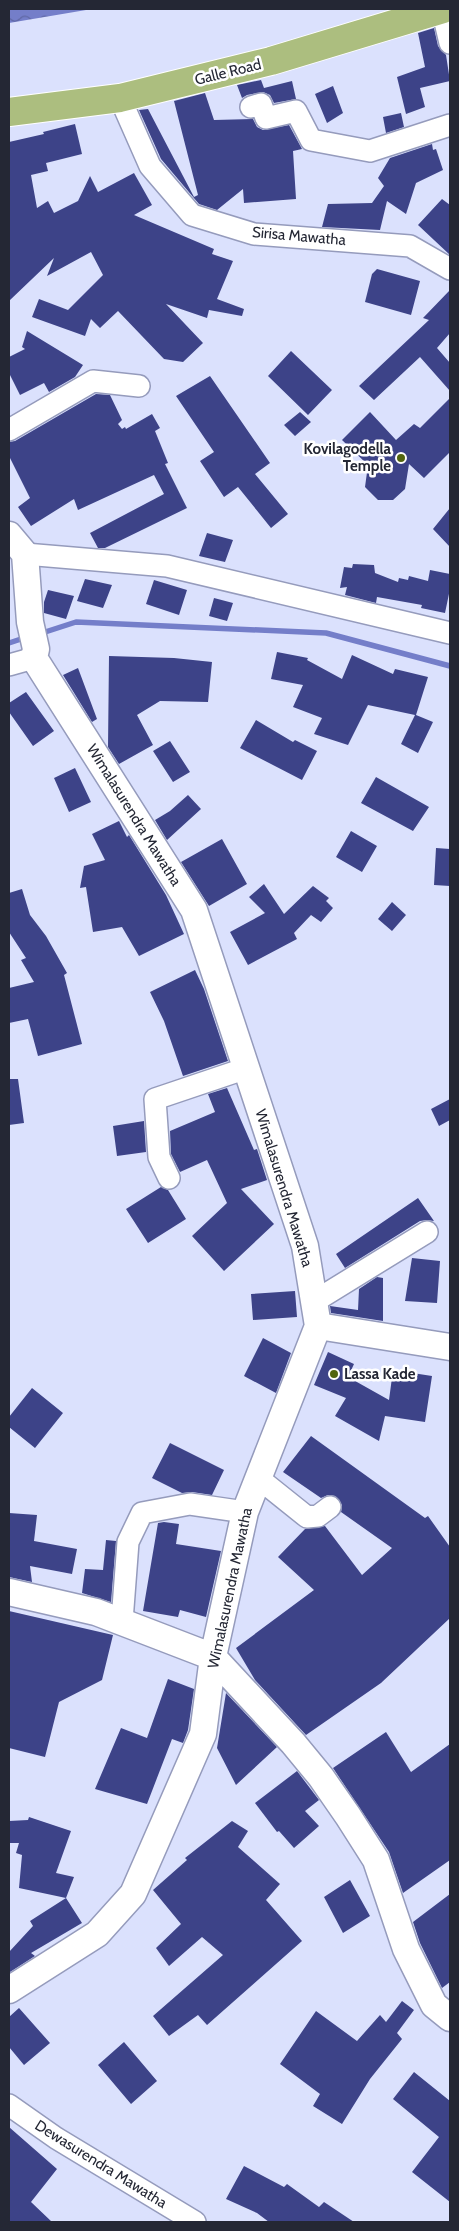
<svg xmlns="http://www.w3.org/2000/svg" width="459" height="2231" viewBox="0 0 459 2231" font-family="Cabin,sans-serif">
<defs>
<pattern id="water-waves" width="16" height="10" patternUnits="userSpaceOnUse" patternTransform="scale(1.25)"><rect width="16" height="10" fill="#747ec9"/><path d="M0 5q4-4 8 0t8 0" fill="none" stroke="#5f67a4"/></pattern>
</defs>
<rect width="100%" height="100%" fill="#dbe1fd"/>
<!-- water -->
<path fill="url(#water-waves)" d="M9,9H92L9,23Z"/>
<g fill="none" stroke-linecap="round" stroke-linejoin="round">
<!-- stream -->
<path stroke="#747ec9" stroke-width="5.5" d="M39,634L76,622L326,633L450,666
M9,643L27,637"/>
</g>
<!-- building -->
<path fill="#3d4388" d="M434,28L438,46L446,55L450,81L420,88L425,107L406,114L397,77L425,67L418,33Z
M261,80L264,88L292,81L296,99L274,103L270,95L263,92L247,95L242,98L237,85Z
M333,86L343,113L327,123L315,94Z
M205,93L214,120L253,119L257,127L263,130L289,125L302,149L293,151L296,199L244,203L243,189L217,210L199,204L161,159L139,110L148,109L194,197L198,195L174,101Z
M401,113L404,127L386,133L383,117Z
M75,124L82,154L46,163L48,171L31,175L37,208L48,201L54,213L78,201L90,176L98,192L134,173L152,205L134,215L214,249L212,254L233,261L217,299L244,309L242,316L209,310L207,318L166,304L203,343L183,362L164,359L118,311L100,328L91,319L85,336L32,317L39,299L68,310L103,275L91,252L47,276L54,258L9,301V142L44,134L43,132Z
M432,144L433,150L436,149L443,170L416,183L406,214L387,201L380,230L322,227L328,204L372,203L384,186L378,178L390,158Z
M442,199L450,205V255L418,225Z
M377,269L420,281L411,315L365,302L372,274Z
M450,290V333L437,348L450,363V391L420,357L374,400L359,386L429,320L423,318Z
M27,331L83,365L75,377L49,392L44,383L20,395L9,373V357L25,349L22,347Z
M291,351L332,390L308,415L268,376Z
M210,376L270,463L255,474L288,514L271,528L238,487L224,497L200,461L214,452L176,396Z
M96,394L110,395L122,420L118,424L122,429L125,427L126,429L152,414L160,428L155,431L168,463L165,464L187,508L105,548H98L90,533L164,494L154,475L78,510L74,499L31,526L18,507L30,498L9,456V442L15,441Z
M450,398V452L424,478L409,464L405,489L393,500H378L365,487L368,465L342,440L370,412L396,440L414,424L420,428Z
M300,412L311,422L295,436L284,425Z
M450,508V547L433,529Z
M207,533L233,540L225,562L199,556Z
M353,564L374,565L375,573L398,582L399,578L408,580L409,576L428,581L430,570L450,574V589L445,613L421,608L422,605L377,597L376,603L345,595L347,587L340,588L344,567L352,568Z
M85,579L112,585L103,608L77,601Z
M154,580L187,590L179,615L146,604Z
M48,590L74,596L66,619L44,613V602Z
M214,598L233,603L227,621L209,616Z
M277,652L308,658L307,660L342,679L352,655L393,674L395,669L428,677L416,715L433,722L418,753L401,744L415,715L368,705L348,745L314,734L322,718L293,707L303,685L271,679Z
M109,656L174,658L212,662L208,702L160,701L137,715L153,745L119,764L108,747Z
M78,668L97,719L92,722L63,675Z
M26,692L54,731L33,746L9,712V703Z
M256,720L293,742L295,740L317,751L302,780L240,748Z
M170,741L190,772L173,782L153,751Z
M75,768L91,802L69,812L54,778Z
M376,777L429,807L413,831L361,803Z
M188,795L201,809L167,840L155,820L170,811Z
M119,821L127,837L129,835L166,895L184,934L139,956L122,927L93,932L86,887L80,888L84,866L105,860L92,834Z
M351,831L377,846L362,872L336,857Z
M222,839L247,884L209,906L181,862Z
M436,848L450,849V886L434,885Z
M264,884L284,914L313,886L329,898L326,901L333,908L321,922L311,915L294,933L297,939L248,965L230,932L265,913L249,897Z
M22,889L30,915L46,936L67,973L64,975L82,1044L38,1056L28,1019L9,1023V988L34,982L21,960L26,958L9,932V893Z
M392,902L406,915L392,931L378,919Z
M195,970L204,989L228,1061L183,1076L164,1021L150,992Z
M9,1079H18L24,1123L9,1125Z
M227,1088L254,1150L257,1149L267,1180L241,1189L274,1224L224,1271L192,1236L227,1203L207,1160L180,1172L171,1154L170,1131L215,1112L208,1094Z
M450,1099V1120L439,1126L431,1109Z
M144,1121L146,1152L117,1156L113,1126Z
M161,1187L168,1190L186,1219L148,1243L126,1209Z
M418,1198L434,1221L427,1220L420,1221L345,1268L336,1254Z
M412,1258L440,1261L437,1303L405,1301Z
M377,1277L383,1278V1321L331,1313L330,1306L358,1310L359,1289Z
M295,1291L297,1317L253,1320L251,1294Z
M263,1338L291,1353L276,1393L244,1376Z
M328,1352L354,1364L348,1377L389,1400L393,1370L432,1376L425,1422L385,1416L379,1441L335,1416L346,1398L314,1385Z
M32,1388L63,1413L35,1448L9,1427V1417Z
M311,1436L425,1518L428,1516L450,1547V1618L381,1683L306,1735L255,1680L236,1648L314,1590L278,1557L305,1529L325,1526L362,1575L392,1548L341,1512L342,1505L335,1496L328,1495L321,1498L283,1472Z
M170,1443L224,1470L212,1495L192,1492L182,1493L152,1478Z
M9,1513L37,1515L34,1541L77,1549L72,1574L30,1566L32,1582L9,1577Z
M164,1522L179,1524L176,1544L221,1551L206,1617L180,1610L178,1617L143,1611L158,1523Z
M106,1540L116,1541L111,1602L82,1593L85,1569L103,1570Z
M9,1611L113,1635L102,1680L59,1702L45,1757L9,1748Z
M168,1679L194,1689L188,1730L183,1743L172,1739L147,1804L95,1789L121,1728L147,1738Z
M226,1693L277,1747L236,1785L217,1748Z
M386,1732L411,1772L450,1744V1860L403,1893L389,1852L333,1768Z
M297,1771L319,1800L305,1811L319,1826L294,1848L279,1831L277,1832L255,1803Z
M29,1817L71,1831L56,1873L74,1877L66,1898L19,1888L22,1855L16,1853L19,1843H9V1821L28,1820Z
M232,1821L248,1831L238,1847L280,1884L266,1900L302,1941L207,2025L198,2015L169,2036L153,2016L223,1955L202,1937L169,1966L156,1948L181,1924L153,1890L187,1860L185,1858Z
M350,1880L370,1916L343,1933L324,1897Z
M450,1894V1982L442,1988L420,1943L413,1922Z
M66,1898L82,1923L31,1953L35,1956L10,1972L9,1952L33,1926L30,1921Z
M402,2001L414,2010L397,2033L402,2039L370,2079L342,2124L313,2106L320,2094L280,2064L316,2011L357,2041L380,2015L386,2022Z
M19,2008L50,2043L24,2065L9,2047V2017Z
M124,2042L157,2081L131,2104L98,2065Z
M414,2072L450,2101V2202L412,2172L439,2137L393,2099Z
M9,2127L57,2169L31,2202L52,2222H9Z
M244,2166L284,2187L287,2184L319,2207L324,2202L354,2222H269L257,2213L226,2199Z"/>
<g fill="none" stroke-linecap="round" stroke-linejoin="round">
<defs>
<path id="minor" d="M442,9L450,43
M120,98L150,166L192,215L254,234L410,246L450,269
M251,107L261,104L266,118L296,111L311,140L370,151L450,125
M9,430L93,381L139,386
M25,554L167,566L450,633
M9,665L34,658
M169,1178L159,1157L155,1099L247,1068
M315,1301L427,1232
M257,1477L307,1517L318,1516L330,1507
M122,1621L128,1542L142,1513L190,1504L245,1512
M9,2105L56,2138L195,2222"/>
<path id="tertiary" d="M9,535L25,554L30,622L36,649L34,658L194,910L305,1246L318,1326L245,1512L213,1657L203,1734L133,1894L97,1934L9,1990
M318,1326L450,1347
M9,1592L96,1612L213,1657L293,1743L321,1777L348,1816L376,1860L406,1949L434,2005L450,2018"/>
<path id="trunk" d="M9,112L120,98L271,61L443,9"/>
</defs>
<!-- minor casing -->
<use href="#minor" stroke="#959bbc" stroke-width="24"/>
<!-- tertiary casing -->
<use href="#tertiary" stroke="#959bbc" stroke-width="29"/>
<!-- trunk casing -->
<use href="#trunk" stroke="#fff" stroke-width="30"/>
<!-- minor -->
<use href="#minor" stroke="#fff" stroke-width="21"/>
<!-- tertiary -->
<use href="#tertiary" stroke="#fff" stroke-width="26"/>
<!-- trunk -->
<use href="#trunk" stroke="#acbe7f" stroke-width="28"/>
</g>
<!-- markers -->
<g fill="#52650f" stroke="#fff" stroke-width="2">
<circle cx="401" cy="458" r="5"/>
<circle cx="334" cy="1374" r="5"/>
</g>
<g text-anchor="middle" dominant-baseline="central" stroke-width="5" stroke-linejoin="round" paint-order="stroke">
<!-- street labels -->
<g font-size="15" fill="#242734" stroke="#fff">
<text transform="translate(228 72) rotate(-14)">Galle Road</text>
<text transform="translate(299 236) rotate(5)">Sirisa Mawatha</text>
<text transform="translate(134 815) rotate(58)">Wimalasurendra Mawatha</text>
<text transform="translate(284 1188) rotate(73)">Wimalasurendra Mawatha</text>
<text transform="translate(230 1588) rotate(-78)">Wimalasurendra Mawatha</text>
<text transform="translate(101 2164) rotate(32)">Dewasurendra Mawatha</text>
</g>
<!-- poi labels -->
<g font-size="15" font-weight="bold" fill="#242734" stroke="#fff" text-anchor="end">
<text x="391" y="449">Kovilagodella<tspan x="391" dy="17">Temple</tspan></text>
<text x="344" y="1374" text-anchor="start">Lassa Kade</text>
</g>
</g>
<!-- border -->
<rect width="459" height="2231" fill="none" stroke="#242734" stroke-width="20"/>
</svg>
